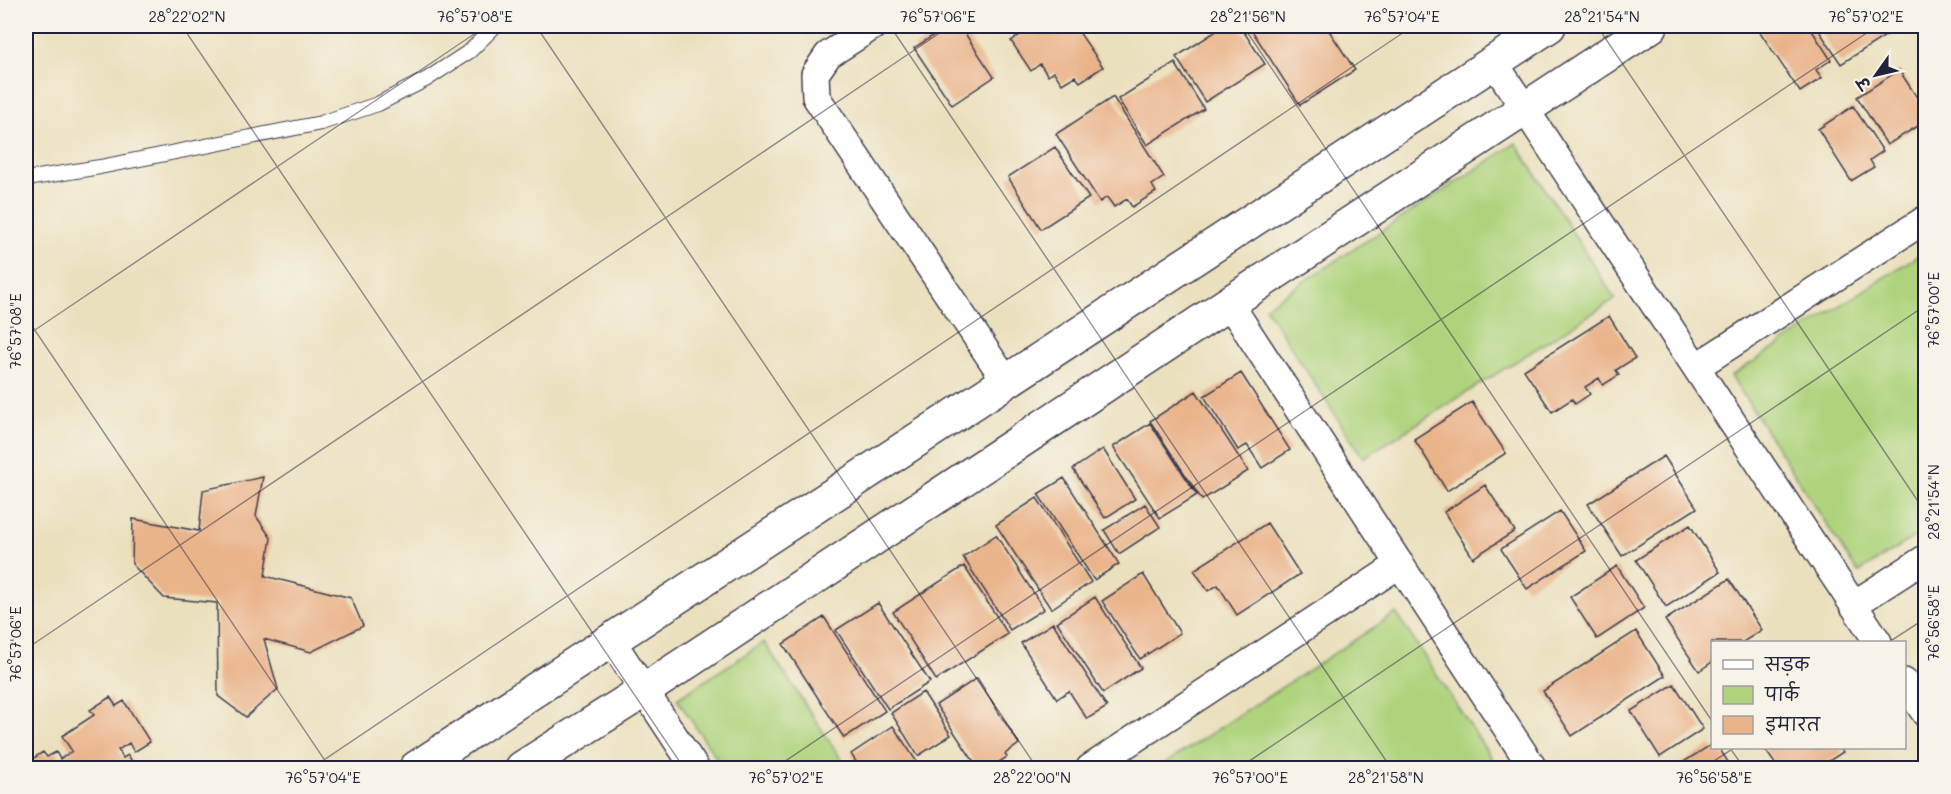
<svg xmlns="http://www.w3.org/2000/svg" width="1951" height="794" viewBox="0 0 1951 794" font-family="Mali,'Playpen Sans Deva',sans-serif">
<rect width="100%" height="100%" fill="#f7f3e8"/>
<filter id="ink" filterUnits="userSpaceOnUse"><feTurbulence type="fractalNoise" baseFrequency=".0167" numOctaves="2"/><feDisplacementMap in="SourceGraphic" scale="12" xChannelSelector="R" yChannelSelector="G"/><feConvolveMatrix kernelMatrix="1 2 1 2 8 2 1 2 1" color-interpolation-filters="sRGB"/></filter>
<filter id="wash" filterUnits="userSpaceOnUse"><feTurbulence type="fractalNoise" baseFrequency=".008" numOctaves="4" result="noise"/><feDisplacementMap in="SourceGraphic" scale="24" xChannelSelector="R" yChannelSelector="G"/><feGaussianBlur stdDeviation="1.35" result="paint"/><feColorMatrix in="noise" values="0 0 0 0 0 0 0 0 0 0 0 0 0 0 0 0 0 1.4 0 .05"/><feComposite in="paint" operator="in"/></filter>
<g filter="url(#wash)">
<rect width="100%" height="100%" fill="#ebe0be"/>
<!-- green -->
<path fill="#aed37c" stroke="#687a5c" stroke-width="1.5" d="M1516,143L1615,299L1363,458L1265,307Z
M1925,251V530L1858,573L1731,376Z
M1396,613L1498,768H1158Z
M764,642L847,768H723L677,699Z"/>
<g id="blocks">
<!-- building -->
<path fill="#eab48b" d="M948,26H960L994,77L952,105L914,48Z
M1014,26H1075L1103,67L1080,82L1075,76L1062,84L1054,72L1048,76L1040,64L1031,71L1011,41L1020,35Z
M1224,26H1240L1265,64L1205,102L1176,57Z
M1249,26H1326L1355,70L1300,105Z
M1756,26H1809L1831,60L1816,70L1822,78L1800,92Z
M1816,26H1901L1841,64Z
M1175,63L1204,109L1147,145L1118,99Z
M1899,70L1926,111V121L1887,145L1857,97Z
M1113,97L1164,177L1152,185L1156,192L1132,207L1127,199L1114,207L1107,197L1100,202L1056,134Z
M1853,106L1883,151L1870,160L1874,167L1851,181L1818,129Z
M1055,147L1089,198L1041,229L1008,177Z
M1609,316L1635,358L1616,370L1619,375L1603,385L1599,378L1585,387L1590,394L1575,404L1572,399L1552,412L1524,370Z
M1241,373L1290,450L1262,468L1247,445L1238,450L1204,396Z
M1196,391L1248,471L1202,500L1150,421Z
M1472,402L1506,453L1447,491L1414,439Z
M1150,423L1197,495L1160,518L1113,447Z
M1103,449L1135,499L1105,518L1073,469Z
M1664,456L1697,508L1622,556L1588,504Z
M263,477L256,516L271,538L265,576L351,598L363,626L311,652L264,639L278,689L246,717L218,696L217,603L164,598L132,564L133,519L199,531L203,490Z
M1064,478L1119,564L1094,580L1038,494Z
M1485,485L1515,531L1473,558L1444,512Z
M1037,498L1091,582L1051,609L996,525Z
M1145,504L1160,527L1119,554L1104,530Z
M1560,511L1586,551L1527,589L1501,549Z
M1267,523L1300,574L1237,615L1218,585L1208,591L1194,570Z
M1690,525L1720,572L1666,607L1636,560Z
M996,535L1044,609L1010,630L963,557Z
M964,566L1008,634L936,680L893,612Z
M1617,566L1644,608L1597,639L1570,597Z
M1143,574L1180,633L1140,659L1102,601Z
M1729,579L1762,630L1743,642H1712V662L1699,671L1665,620Z
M1095,597L1141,668L1103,693L1057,622Z
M878,603L930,682L888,709L836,630Z
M824,617L885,711L844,738L783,644Z
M1053,623L1107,707L1087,719L1069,691L1057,699L1021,643Z
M1636,631L1665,676L1572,736L1543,691Z
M977,678L1019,744L1005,754L1007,757L990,768H978L936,705Z
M1674,684L1703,729L1660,757L1631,711Z
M923,692L951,735L918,756L891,713Z
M110,697L116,706L124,701L150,742L134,752L129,743L118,750L123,758L128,755L136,768H26V763L43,752L47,757L56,752L60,759L72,751L62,736L94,715L90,710Z
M893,726L921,768H860L851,754Z
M1712,744V748H1719L1732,768H1674Z
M1764,748H1840L1843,752L1818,768H1778Z"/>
</g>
</g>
<g filter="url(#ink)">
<use href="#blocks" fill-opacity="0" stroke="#403e4f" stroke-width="1.5"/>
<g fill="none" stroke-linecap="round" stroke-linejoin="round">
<defs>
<path id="lane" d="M26,179L100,167L321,123L378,104L427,79L470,51L495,26"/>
<path id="street" d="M873,26L828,55L815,74L816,97L1006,381
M1493,61L1878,642
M1229,303L1533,768
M1696,367L1926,219
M1853,605L1926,558
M611,640L695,768
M1904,682L1926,714
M1090,768L1400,564"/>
<path id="secondary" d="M416,768L1549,26
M522,768L645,690L1229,303L1651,26"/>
</defs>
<!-- lane casing -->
<use href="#lane" stroke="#403e4f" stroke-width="16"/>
<!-- street casing -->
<use href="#street" stroke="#403e4f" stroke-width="30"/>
<!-- secondary casing -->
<use href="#secondary" stroke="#403e4f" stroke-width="36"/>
<!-- lane -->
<use href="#lane" stroke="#fff" stroke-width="14"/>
<!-- street -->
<use href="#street" stroke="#fff" stroke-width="27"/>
<!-- secondary -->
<use href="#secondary" stroke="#fff" stroke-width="33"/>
</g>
</g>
<!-- ticks -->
<path fill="none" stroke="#22223b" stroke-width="1.5" stroke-opacity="0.45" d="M182,26L684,768M536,26L1037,768M890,26L1391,768M1243,26L1712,721M1597,26L1926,513M26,317L330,768M26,336L486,26M1889,642L1926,618M26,649L950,26M1730,748L1744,768M312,768L1413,26M775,768L1877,26M1239,768L1926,305M1703,768L1734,748"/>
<!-- margin -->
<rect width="1951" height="794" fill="none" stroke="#f7f3e8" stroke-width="66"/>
<!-- legend -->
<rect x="1711" y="641" width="195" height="108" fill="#f7f3e8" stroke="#a29fa3" stroke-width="1.5"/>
<rect x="1723" y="660" width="30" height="9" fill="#ffffff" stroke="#a29fa3" stroke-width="1.5"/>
<text x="1765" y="671" font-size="18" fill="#22223b">सड़क</text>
<rect x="1723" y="686" width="30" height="18" fill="#aed37c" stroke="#a29fa3" stroke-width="1.5"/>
<text x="1765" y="701" font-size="18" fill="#22223b">पार्क</text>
<rect x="1723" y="716" width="30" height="18" fill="#eab48b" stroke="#a29fa3" stroke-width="1.5"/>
<text x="1765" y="731" font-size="18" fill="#22223b">इमारत</text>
<!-- north arrow -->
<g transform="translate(1876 75) rotate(236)" stroke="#f7f3e8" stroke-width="4.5" paint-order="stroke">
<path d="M0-4.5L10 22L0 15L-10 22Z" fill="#22223b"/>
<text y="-9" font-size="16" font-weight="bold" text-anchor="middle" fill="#22223b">उ</text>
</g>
<rect x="33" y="33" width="1885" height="728" fill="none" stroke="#22223b" stroke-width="2"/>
<g font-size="15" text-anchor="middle" fill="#22223b">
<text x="187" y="22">28°22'02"N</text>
<text x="475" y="22">76°57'08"E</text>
<text x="938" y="22">76°57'06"E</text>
<text x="1248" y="22">28°21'56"N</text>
<text x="1402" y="22">76°57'04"E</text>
<text x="1602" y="22">28°21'54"N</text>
<text x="1866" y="22">76°57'02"E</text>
<text transform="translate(1934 310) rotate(-90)" y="5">76°57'00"E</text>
<text transform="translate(16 331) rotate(-90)" y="5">76°57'08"E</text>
<text transform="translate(1934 502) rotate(-90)" y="5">28°21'54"N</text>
<text transform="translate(1934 623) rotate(-90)" y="5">76°56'58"E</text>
<text transform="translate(16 644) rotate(-90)" y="5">76°57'06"E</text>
<text x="323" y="783">76°57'04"E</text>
<text x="786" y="783">76°57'02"E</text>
<text x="1032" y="783">28°22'00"N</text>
<text x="1250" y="783">76°57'00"E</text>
<text x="1386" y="783">28°21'58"N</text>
<text x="1714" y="783">76°56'58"E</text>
</g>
</svg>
